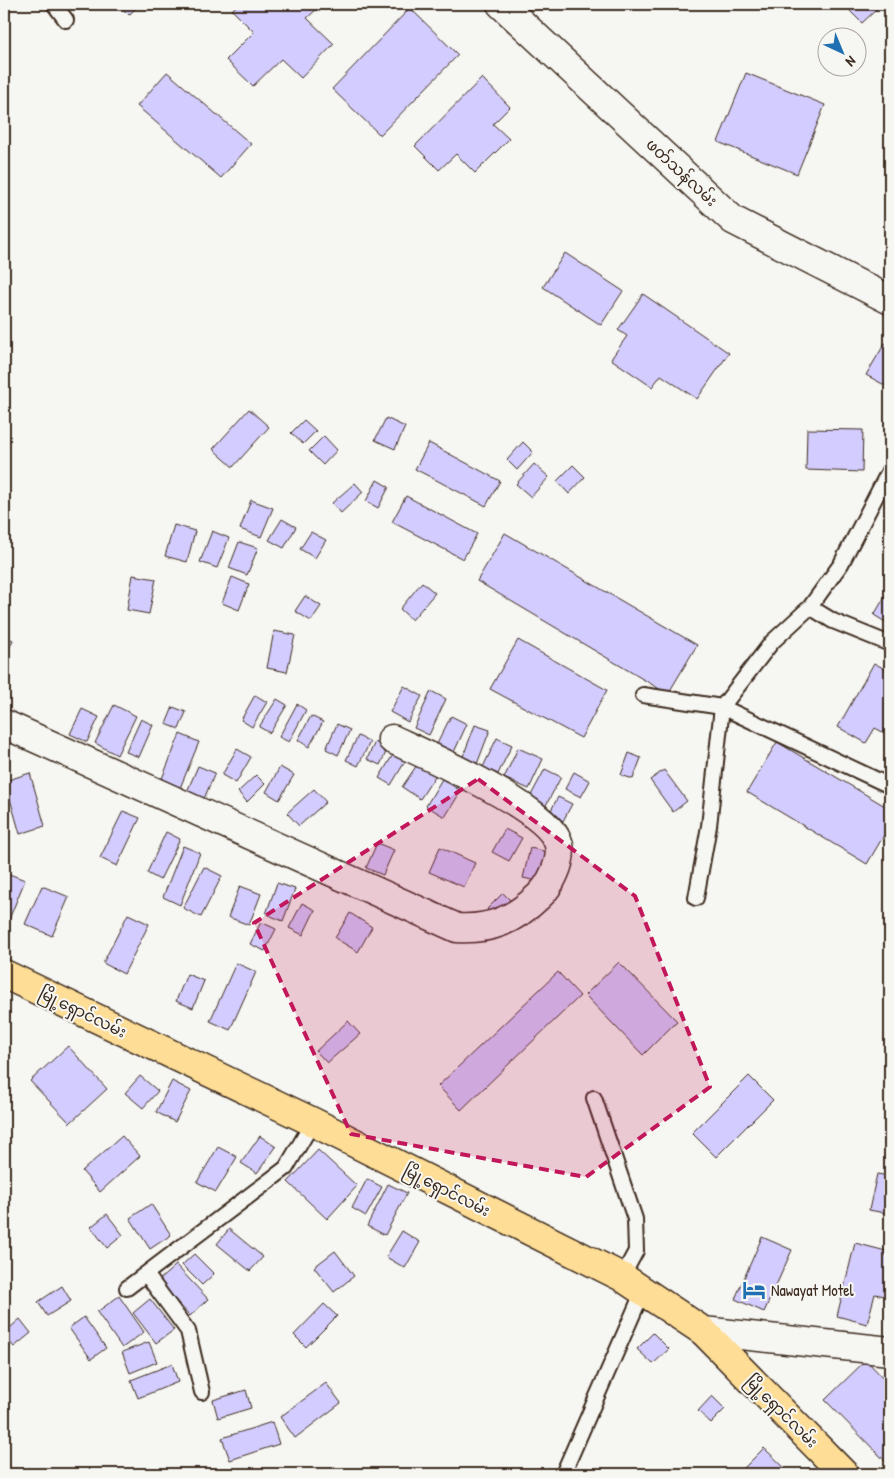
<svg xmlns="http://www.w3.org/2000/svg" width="894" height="1478" viewBox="0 0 894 1478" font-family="'Patrick Hand','Noto Sans Myanmar',sans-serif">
<rect width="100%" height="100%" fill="#f6f6f2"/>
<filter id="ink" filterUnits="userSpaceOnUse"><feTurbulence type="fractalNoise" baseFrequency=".02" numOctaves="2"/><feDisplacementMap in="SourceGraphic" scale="10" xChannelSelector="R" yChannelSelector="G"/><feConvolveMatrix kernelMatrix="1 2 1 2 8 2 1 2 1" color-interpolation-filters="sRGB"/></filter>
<g filter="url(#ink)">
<!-- building -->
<path fill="#d3ccfe" stroke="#3b2a1e" d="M118,4H140L129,15Z
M238,4H314L318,8L307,18L334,44L301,78L281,59L253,86L226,60L254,32L232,10Z
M843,4H877L879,7L862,23Z
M410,8L458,55L380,135L332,89Z
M167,72L251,144L221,178L137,106Z
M746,73L825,105L797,174L718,142Z
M482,78L510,107L493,124L509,139L475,173L456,154L439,170L415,146Z
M565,253L623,291L601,325L543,287Z
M643,294L729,353L697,399L661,375L652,387L611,359L627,336L618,330Z
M885,343L890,346V388L866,375Z
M249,409L269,427L233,467L213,449Z
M386,418L405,427L395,449L375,440Z
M304,420L316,431L303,444L291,433Z
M807,429L863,430L862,472L806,470Z
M324,436L337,450L323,465L309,451Z
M523,442L533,452L517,470L507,460Z
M429,443L500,481L486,506L415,469Z
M534,464L549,477L531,497L516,484Z
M573,465L585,477L569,494L557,481Z
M377,480L389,487L378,508L366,501Z
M355,483L363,492L341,513L332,503Z
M406,496L477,534L463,559L392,522Z
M251,500L273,508L261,537L240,529Z
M282,519L296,527L284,548L269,540Z
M174,525L195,531L187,562L165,556Z
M212,531L229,538L217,568L200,562Z
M311,532L326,540L315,558L300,549Z
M505,533L697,645L668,694L477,581Z
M239,542L258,548L247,575L229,568Z
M133,575L156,579L149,614L127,610Z
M232,577L249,584L239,610L222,603Z
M422,582L435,593L412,620L400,609Z
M890,588V625L874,615Z
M305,596L321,606L311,621L295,611Z
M274,631L295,635L287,672L267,668Z
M4,636L13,640L4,660Z
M518,640L607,690L581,738L490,689Z
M874,663L890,672V736L875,728L866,743L838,727Z
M404,686L422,696L408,722L390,712Z
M431,691L446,699L429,735L414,728Z
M255,695L267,702L252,727L241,720Z
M277,699L287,705L270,733L259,727Z
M297,704L306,710L289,742L279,737Z
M114,705L136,716L117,755L95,743Z
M173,707L186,712L179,729L166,724Z
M82,709L99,717L87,742L70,734Z
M311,716L323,722L309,747L298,740Z
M451,716L467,724L454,752L437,744Z
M141,719L153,725L139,757L126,752Z
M337,724L350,730L338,755L326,749Z
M475,725L490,730L477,764L462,759Z
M180,734L199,742L180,788L161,781Z
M358,736L370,742L358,766L346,760Z
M497,738L512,745L498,774L483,767Z
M375,742L388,748L380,765L367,759Z
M777,742L890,809V825L867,864L747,792Z
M518,748L543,759L529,789L504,778Z
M237,749L251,757L236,783L222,775Z
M394,753L406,760L391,785L379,778Z
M629,753L641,758L633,779L621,775Z
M419,762L437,773L420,799L402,787Z
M198,766L215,773L203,801L186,794Z
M280,767L294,775L279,800L266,792Z
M545,769L561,777L544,809L528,801Z
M664,770L687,801L673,812L650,780Z
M574,772L590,781L581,797L565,789Z
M30,773L45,826L20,834L5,781Z
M256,775L265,784L247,802L238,792Z
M442,779L461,791L445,817L426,806Z
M314,789L326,802L299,826L287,813Z
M558,797L572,804L563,821L549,814Z
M123,811L140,818L117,866L100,858Z
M505,829L522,838L509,861L492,852Z
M166,832L180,839L160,880L147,873Z
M377,843L394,850L383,875L366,868Z
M183,846L200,853L180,905L163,897Z
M440,847L475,863L464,887L429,872Z
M530,848L548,852L542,882L523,878Z
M204,867L222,876L201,917L183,908Z
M4,872L25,880L8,922L4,920Z
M277,883L295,889L283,921L266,914Z
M42,886L69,897L52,936L25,924Z
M240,886L261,894L249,925L228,917Z
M503,893L514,904L497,920L487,909Z
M302,903L315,910L303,935L289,928Z
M350,913L372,927L358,952L335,938Z
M128,914L149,924L124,974L103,963Z
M261,922L276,929L265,951L250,944Z
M619,962L677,1021L643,1055L585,995Z
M236,963L256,972L230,1030L210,1021Z
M558,972L580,996L461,1110L438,1086Z
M187,974L204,981L193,1008L176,1001Z
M348,1021L360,1034L327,1063L316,1051Z
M68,1046L107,1089L70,1123L30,1081Z
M140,1076L158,1091L143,1108L125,1093Z
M749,1076L773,1100L716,1157L692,1133Z
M172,1081L191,1091L175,1122L156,1112Z
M122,1136L140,1156L100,1192L82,1171Z
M260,1136L276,1147L257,1173L241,1163Z
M218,1147L237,1157L216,1192L197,1182Z
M318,1150L357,1186L327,1219L288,1182Z
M877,1174L890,1176V1214L869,1210Z
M367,1179L382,1187L366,1216L352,1208Z
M388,1184L407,1193L385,1235L367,1226Z
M151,1204L171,1235L150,1249L130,1218Z
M107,1214L123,1235L107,1248L91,1227Z
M229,1229L263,1257L250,1271L217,1244Z
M402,1231L420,1242L405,1268L386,1257Z
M762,1237L792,1250L764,1312L735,1299Z
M855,1243L886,1251L885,1255L890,1256L889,1297L875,1294L867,1324L837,1316Z
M335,1251L354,1276L334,1292L314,1267Z
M194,1254L214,1274L202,1285L182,1265Z
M176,1265L208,1299L190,1316L158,1281Z
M62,1286L71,1301L47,1316L38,1302Z
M119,1296L144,1332L122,1348L97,1312Z
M150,1299L174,1330L156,1343L133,1313Z
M324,1304L337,1316L306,1347L294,1335Z
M84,1317L106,1348L91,1359L69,1328Z
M20,1319L31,1333L14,1347L4,1336V1333Z
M653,1333L669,1349L653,1364L637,1349Z
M149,1342L157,1362L130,1373L122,1352Z
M866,1360L890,1385V1466L825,1400Z
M172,1364L178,1382L138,1398L131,1380Z
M326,1383L341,1403L295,1438L280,1417Z
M246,1390L251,1408L218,1418L213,1400Z
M712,1396L725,1409L711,1423L698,1411Z
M272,1422L279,1444L230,1460L222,1438Z
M764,1448L791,1474H738Z"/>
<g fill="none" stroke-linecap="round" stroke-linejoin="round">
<defs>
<path id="lane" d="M54,4L66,20
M810,607L833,621L890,644
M643,695L722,707L890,786
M696,898L709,826L722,707L772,642L810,607L841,564L890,469
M594,1098L635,1219L636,1251L622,1277
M146,1274L188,1331L202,1392
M127,1288L286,1168L313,1122
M563,1474L643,1291"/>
<path id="street" d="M4,724L457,928C491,930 514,920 539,896C550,886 563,861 559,845C551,809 426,755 392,739
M703,1331L890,1351"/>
<path id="secondary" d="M501,4L733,220L890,300"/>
<path id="highway" d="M4,974L313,1122L622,1277L703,1331L844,1474"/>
</defs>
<!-- lane casing -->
<use href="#lane" stroke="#3b2a1e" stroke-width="18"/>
<!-- street casing -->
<use href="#street" stroke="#3b2a1e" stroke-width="31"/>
<!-- secondary casing -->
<use href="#secondary" stroke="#3b2a1e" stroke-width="31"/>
<!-- highway casing -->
<use href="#highway" stroke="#3b2a1e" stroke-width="31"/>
<!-- lane -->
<use href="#lane" stroke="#f6f6f2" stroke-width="14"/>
<!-- street -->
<use href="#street" stroke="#f6f6f2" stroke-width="28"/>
<!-- secondary -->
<use href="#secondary" stroke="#f6f6f2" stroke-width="28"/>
<!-- highway -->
<use href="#highway" stroke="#fedd96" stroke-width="28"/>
</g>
</g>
<!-- marked area -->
<path fill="#c2185b" fill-opacity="0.2" stroke="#c2185b" stroke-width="4" stroke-dasharray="10 6" stroke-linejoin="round" d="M478,779L635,896L710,1087L586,1177L351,1134L254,923Z"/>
<!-- icons -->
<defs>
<symbol id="hotel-bare" viewBox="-9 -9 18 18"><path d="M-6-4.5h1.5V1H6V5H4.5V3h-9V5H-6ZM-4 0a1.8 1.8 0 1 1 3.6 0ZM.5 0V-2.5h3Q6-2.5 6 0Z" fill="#1f6fb2" stroke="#f6f6f2" stroke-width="2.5" paint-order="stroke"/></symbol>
</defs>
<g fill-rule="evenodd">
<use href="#hotel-bare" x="738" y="1274" width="32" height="32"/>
</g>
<g text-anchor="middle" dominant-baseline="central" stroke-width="4" stroke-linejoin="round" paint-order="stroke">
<!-- street labels -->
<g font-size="16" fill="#3b2a1e" stroke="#f6f6f2">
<text transform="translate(682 172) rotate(43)">ဖတ်သန်လမ်း</text>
<text transform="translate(83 1012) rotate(26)">မြို့ရှောင်လမ်း</text>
<text transform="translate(447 1190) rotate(27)">မြို့ရှောင်လမ်း</text>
<text transform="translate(782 1411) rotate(45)">မြို့ရှောင်လမ်း</text>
</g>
<!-- poi labels -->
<g font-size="16" fill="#3b2a1e" stroke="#f6f6f2" text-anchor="start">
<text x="771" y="1290">Nawayat Motel</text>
</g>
</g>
<!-- margin -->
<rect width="894" height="1478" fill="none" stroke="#f6f6f2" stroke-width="20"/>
<rect x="10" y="10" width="874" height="1458" fill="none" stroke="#3b2a1e" stroke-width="2" filter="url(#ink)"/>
<!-- north arrow -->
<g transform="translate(842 52) rotate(136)"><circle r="24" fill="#f6f6f2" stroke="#aba49d"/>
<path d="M0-4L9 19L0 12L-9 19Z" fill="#1f6fb2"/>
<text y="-8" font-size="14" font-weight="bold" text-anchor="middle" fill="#3b2a1e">N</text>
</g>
</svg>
